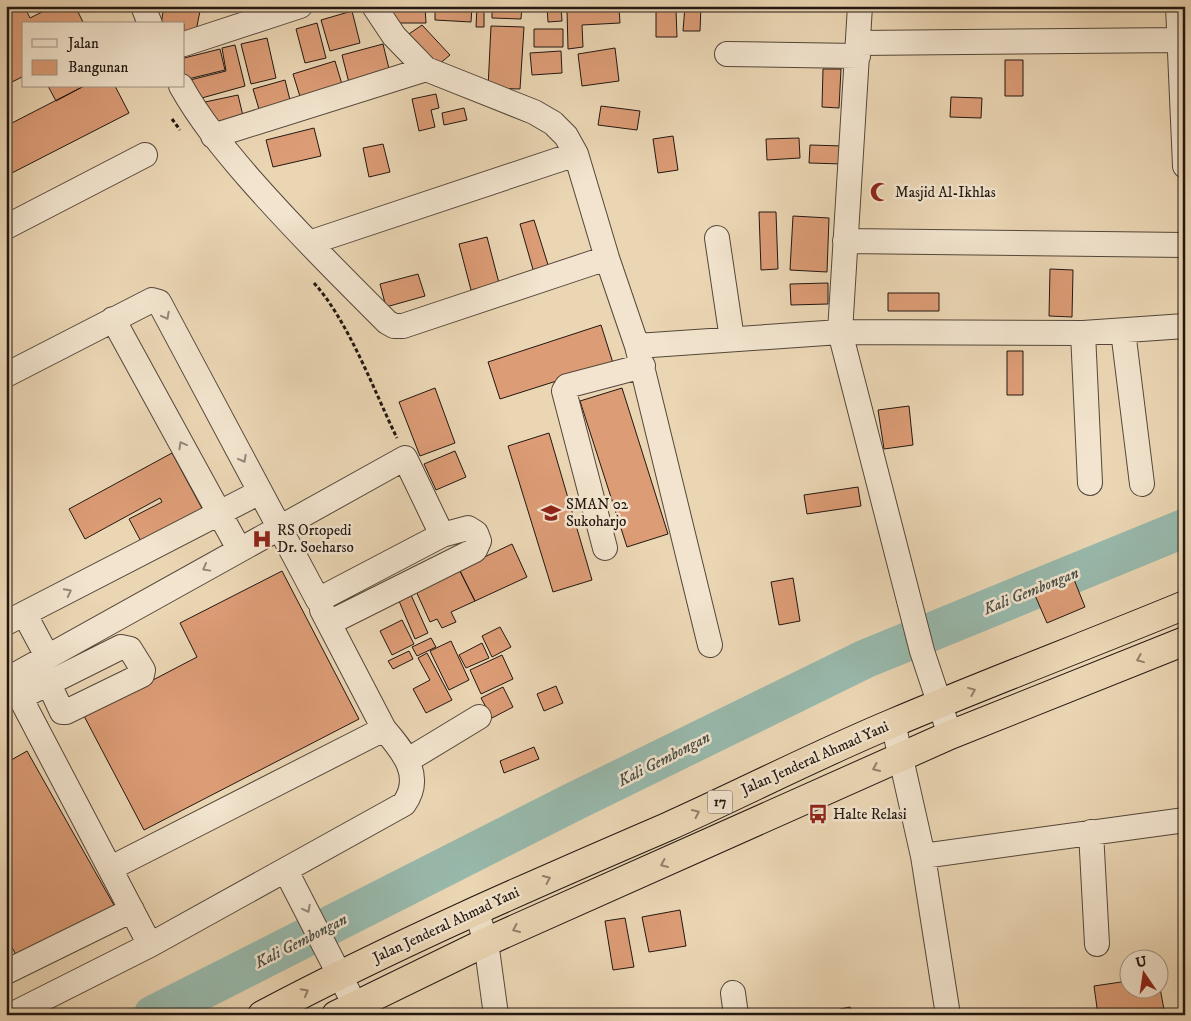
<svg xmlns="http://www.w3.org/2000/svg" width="1191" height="1021" viewBox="0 0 1191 1021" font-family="'IM FELL DW Pica',serif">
<rect width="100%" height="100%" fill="#ebd6b4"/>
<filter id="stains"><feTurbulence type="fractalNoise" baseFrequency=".004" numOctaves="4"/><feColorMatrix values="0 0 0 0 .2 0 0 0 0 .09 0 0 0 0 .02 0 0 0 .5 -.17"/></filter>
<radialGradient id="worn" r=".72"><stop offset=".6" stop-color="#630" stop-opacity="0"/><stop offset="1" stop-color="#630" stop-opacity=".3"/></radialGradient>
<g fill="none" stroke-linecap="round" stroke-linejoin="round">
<!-- river -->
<path stroke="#98b9ac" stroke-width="39" d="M153,1015L573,802L865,659L1185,528"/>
</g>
<!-- building -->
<path fill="#dc9c76" stroke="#221711" d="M6,6H24L30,18L54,6H75L84,24H24V76L6,85Z
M164,6H201L195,36L184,34V24H161Z
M392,6H425L426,23H392Z
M435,6H472L471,22L435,20Z
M477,6H484V27H476Z
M492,6H522L521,19L492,18Z
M547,6H561L562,21L548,22Z
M685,6H701L700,31H683Z
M705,6H725V9Z
M812,6H852V11L812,9Z
M619,8L620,23L582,25L583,47L568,49L567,10Z
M656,10H676L677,37H656Z
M352,11L360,43L330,51L321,20Z
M317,23L326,58L305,63L296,29Z
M422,25L450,55L432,70L406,36Z
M491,26L524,27L520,89L488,88Z
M534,29H563V47H534Z
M267,38L276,78L251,84L241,44Z
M383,44L391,77L350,87L342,55Z
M235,45L245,86L191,101L186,81L226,71L222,48Z
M615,48L619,81L582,86L578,54Z
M220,49L225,70L184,80V58Z
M561,51L562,73L532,75L530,53Z
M1005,60H1023V96H1005Z
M335,61L344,91L302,103L293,74Z
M823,69H841L839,108L822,107Z
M285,80L292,108L261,116L253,89Z
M48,86H84L56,101Z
M84,86H115L129,113L6,176V126Z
M436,94L439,108L431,110L435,127L419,131L412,99Z
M238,95L244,120L210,127L205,102Z
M951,97L982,98L981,118L950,117Z
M601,106L640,111L637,130L598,125Z
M464,108L467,120L444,125L442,113Z
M314,128L321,156L273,167L266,140Z
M673,136L678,170L658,173L653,139Z
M799,138L800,158L767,160L766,139Z
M383,144L390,172L369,177L363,148Z
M810,145L843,146V164L809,163Z
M759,212H776L778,269L761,270Z
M793,216L829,218L827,272L790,270Z
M534,220L549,268L534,273L520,224Z
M487,237L499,283L471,290L459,244Z
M1050,269L1073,270L1072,317L1049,316Z
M418,274L425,296L386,307L380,284Z
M828,283V304L791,305L790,284Z
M888,293H939V311H888Z
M601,325L613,363L500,399L488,362Z
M1007,351H1023V395H1007Z
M435,388L455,443L420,456L399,402Z
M622,388L668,534L627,547L580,401Z
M909,406L913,445L884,449L878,410Z
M549,433L592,580L553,592L508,446Z
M455,451L466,477L436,490L424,464Z
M172,453L205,514L144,547L129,519L162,502L160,498L85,539L69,509Z
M858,487L861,506L807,514L804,495Z
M512,544L527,577L475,601L459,569Z
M459,569L475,601L451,612L456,622L442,628L437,619L430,622L415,589Z
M282,571L359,719L144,830L84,716L197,657L180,623Z
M1073,577L1085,607L1047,623L1034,593Z
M793,578L800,621L779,625L771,582Z
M411,595L428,633L415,639L399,601Z
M402,620L414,644L392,655L380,631Z
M500,627L511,647L492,657L482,636Z
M431,638L436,647L417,656L412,647Z
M451,641L469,680L449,690L430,651Z
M482,643L489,658L466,668L459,655Z
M409,651L413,659L393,669L388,661Z
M427,653L452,700L426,713L413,689L430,680L418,658Z
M502,655L513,679L481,694L470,670Z
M556,686L563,703L544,711L537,694Z
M503,687L513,707L492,718L481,698Z
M534,747L539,759L504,773L500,761Z
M27,751L115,907L19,960L6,937V763Z
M680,910L686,946L649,952L642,917Z
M625,918L634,967L613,970L605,921Z
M1158,977L1165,1015H1098L1094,986L1128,981V988H1158Z
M850,1007L852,1015H813Z"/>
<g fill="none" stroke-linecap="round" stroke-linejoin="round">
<defs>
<path id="minor" d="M143,6L150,24
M374,6L394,36L426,69L534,112L553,123L566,136L576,154L607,258L637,346L710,645
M860,6L840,332L922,651L950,735
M1178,6L1185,166
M858,43L1180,40
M184,44L300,6
M727,54L858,56
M181,86C200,120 224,149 249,178C293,228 340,275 387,322L394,326H403L607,258
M213,136L426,69
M6,227L145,155
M717,238L732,339
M845,241L1185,245
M309,243L576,154
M113,319L239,549
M1123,331L1142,484
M1083,333L1090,483
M637,346L840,332L1083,333L1185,326
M6,375L152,300L159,302L318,600L442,535L468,528L476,533L479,541L475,550L329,623
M605,548L564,391L567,386L643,366
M25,615L47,656
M6,623L260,492
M10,678L150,945L11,1015
M6,680L405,458L442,535
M21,697L121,647L130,649L143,670L142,675L66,712H62L49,684
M893,723L923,856L948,1015
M408,760L479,717
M1091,832L1097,944
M923,856L1185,820
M111,868L384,729L322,610
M286,871L355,1005
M476,910L486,942L496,1015
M150,945L404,804C424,776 403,751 384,729
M6,972L132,910
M733,993L736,1015"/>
<path id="highway" d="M262,1015C394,945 530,886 667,827C743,793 816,755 893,723C990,682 1088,645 1185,605
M336,1015L486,942L950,735L1185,641"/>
</defs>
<!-- minor casing -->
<use href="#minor" stroke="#54473a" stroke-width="26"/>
<!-- highway casing -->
<use href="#highway" stroke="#221711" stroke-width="30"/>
<!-- path -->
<path stroke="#221711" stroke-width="3" stroke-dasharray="4 2.5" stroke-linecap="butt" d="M172,119L180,130
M314,283C349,322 374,391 397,438"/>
<!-- minor -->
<use href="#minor" stroke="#f2e4ce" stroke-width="24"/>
<!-- highway -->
<use href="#highway" stroke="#ebd6b4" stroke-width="28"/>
</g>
<!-- one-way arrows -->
<defs><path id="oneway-chevron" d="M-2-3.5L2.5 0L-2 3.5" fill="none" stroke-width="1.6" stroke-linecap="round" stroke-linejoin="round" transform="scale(1.25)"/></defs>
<g stroke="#948879">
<use href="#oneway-chevron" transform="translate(166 316) rotate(62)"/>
<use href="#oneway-chevron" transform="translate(182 445) rotate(-119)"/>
<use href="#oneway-chevron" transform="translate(243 459) rotate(62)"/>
<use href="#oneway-chevron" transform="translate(206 568) rotate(151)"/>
<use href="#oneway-chevron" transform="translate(68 592) rotate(-27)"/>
<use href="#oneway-chevron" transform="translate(307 909) rotate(62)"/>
</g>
<g stroke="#91806b">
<use href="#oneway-chevron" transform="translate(1140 659) rotate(158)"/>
<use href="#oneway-chevron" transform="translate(972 691) rotate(-22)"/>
<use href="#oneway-chevron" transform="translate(876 768) rotate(156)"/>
<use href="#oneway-chevron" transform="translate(696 813) rotate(-25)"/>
<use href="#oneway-chevron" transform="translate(664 864) rotate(156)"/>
<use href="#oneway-chevron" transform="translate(547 879) rotate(-24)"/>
<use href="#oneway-chevron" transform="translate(516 929) rotate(156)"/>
<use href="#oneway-chevron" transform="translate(305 992) rotate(-28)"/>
</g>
<!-- icons -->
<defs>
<symbol id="mosque-bare" viewBox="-9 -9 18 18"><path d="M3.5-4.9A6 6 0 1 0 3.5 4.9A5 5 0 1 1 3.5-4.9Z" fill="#8f2418" stroke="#f2e4ce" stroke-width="2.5" paint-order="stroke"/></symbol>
<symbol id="school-bare" viewBox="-9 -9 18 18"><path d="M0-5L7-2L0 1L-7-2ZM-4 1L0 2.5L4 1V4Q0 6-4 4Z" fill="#8f2418" stroke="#f2e4ce" stroke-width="2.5" paint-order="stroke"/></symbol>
<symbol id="hospital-bare" viewBox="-9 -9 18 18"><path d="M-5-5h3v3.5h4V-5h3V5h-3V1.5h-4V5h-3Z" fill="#8f2418" stroke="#f2e4ce" stroke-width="2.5" paint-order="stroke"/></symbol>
<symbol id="bus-bare" viewBox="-9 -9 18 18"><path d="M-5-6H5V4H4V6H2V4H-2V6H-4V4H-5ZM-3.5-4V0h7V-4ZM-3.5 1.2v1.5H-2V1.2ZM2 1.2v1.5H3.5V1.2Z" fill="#8f2418" stroke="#f2e4ce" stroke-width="2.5" paint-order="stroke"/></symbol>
</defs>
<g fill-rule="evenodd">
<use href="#mosque-bare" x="866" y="178" width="28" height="28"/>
<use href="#school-bare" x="537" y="499" width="28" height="28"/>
<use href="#hospital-bare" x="248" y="525" width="28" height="28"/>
<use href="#bus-bare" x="804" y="800" width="28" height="28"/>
</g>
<g text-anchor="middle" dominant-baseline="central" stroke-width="5" stroke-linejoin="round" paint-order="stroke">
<!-- shield labels -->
<rect fill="#f2e4ce" stroke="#60544a" stroke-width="1" x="707.5" y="790.5" width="25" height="23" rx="4"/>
<g font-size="14" font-weight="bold" fill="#221711">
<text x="720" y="802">17</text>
</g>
<!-- poi labels -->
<g font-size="15" fill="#221711" stroke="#f2e4ce" text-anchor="start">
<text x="895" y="192">Masjid Al-Ikhlas</text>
<text x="566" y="504">SMAN 02<tspan x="566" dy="17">Sukoharjo</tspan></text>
<text x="277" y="530">RS Ortopedi<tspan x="277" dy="17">Dr. Soeharso</tspan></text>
<text x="833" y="814">Halte Relasi</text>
</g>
<!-- street labels -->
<g font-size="15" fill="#221711" stroke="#f2e4ce">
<text transform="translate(815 758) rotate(-24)">Jalan Jenderal Ahmad Yani</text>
<text transform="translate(446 925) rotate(-25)">Jalan Jenderal Ahmad Yani</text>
</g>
<!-- water labels -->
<g font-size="16" font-style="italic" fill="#4b5047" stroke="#f2e4ce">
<text transform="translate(1031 591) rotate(-22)">Kali Gembongan</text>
<text transform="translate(664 759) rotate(-27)">Kali Gembongan</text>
<text transform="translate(301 941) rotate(-27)">Kali Gembongan</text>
</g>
</g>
<!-- margin -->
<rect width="1191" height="1021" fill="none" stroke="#ebd6b4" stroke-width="25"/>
<rect x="8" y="8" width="1176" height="1006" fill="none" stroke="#221711" stroke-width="2.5"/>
<rect x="12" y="12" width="1166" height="996" fill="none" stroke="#221711"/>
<!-- legend -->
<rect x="22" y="22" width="162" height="65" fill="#f2e4ce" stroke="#9f9282"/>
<rect x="32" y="39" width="25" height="8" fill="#f2e4ce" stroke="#9f9282"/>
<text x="68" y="48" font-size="15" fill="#221711">Jalan</text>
<rect x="32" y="60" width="25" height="15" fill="#dc9c76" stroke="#9f9282"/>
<text x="68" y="72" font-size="15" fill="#221711">Bangunan</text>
<!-- north arrow -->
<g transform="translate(1144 974) rotate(347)"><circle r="24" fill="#f2e4ce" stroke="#9f9282"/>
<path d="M0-4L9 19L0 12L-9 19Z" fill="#8f2418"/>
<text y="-8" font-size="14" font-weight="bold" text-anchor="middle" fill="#221711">U</text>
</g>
<rect width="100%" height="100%" filter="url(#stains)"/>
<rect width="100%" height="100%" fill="url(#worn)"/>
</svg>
